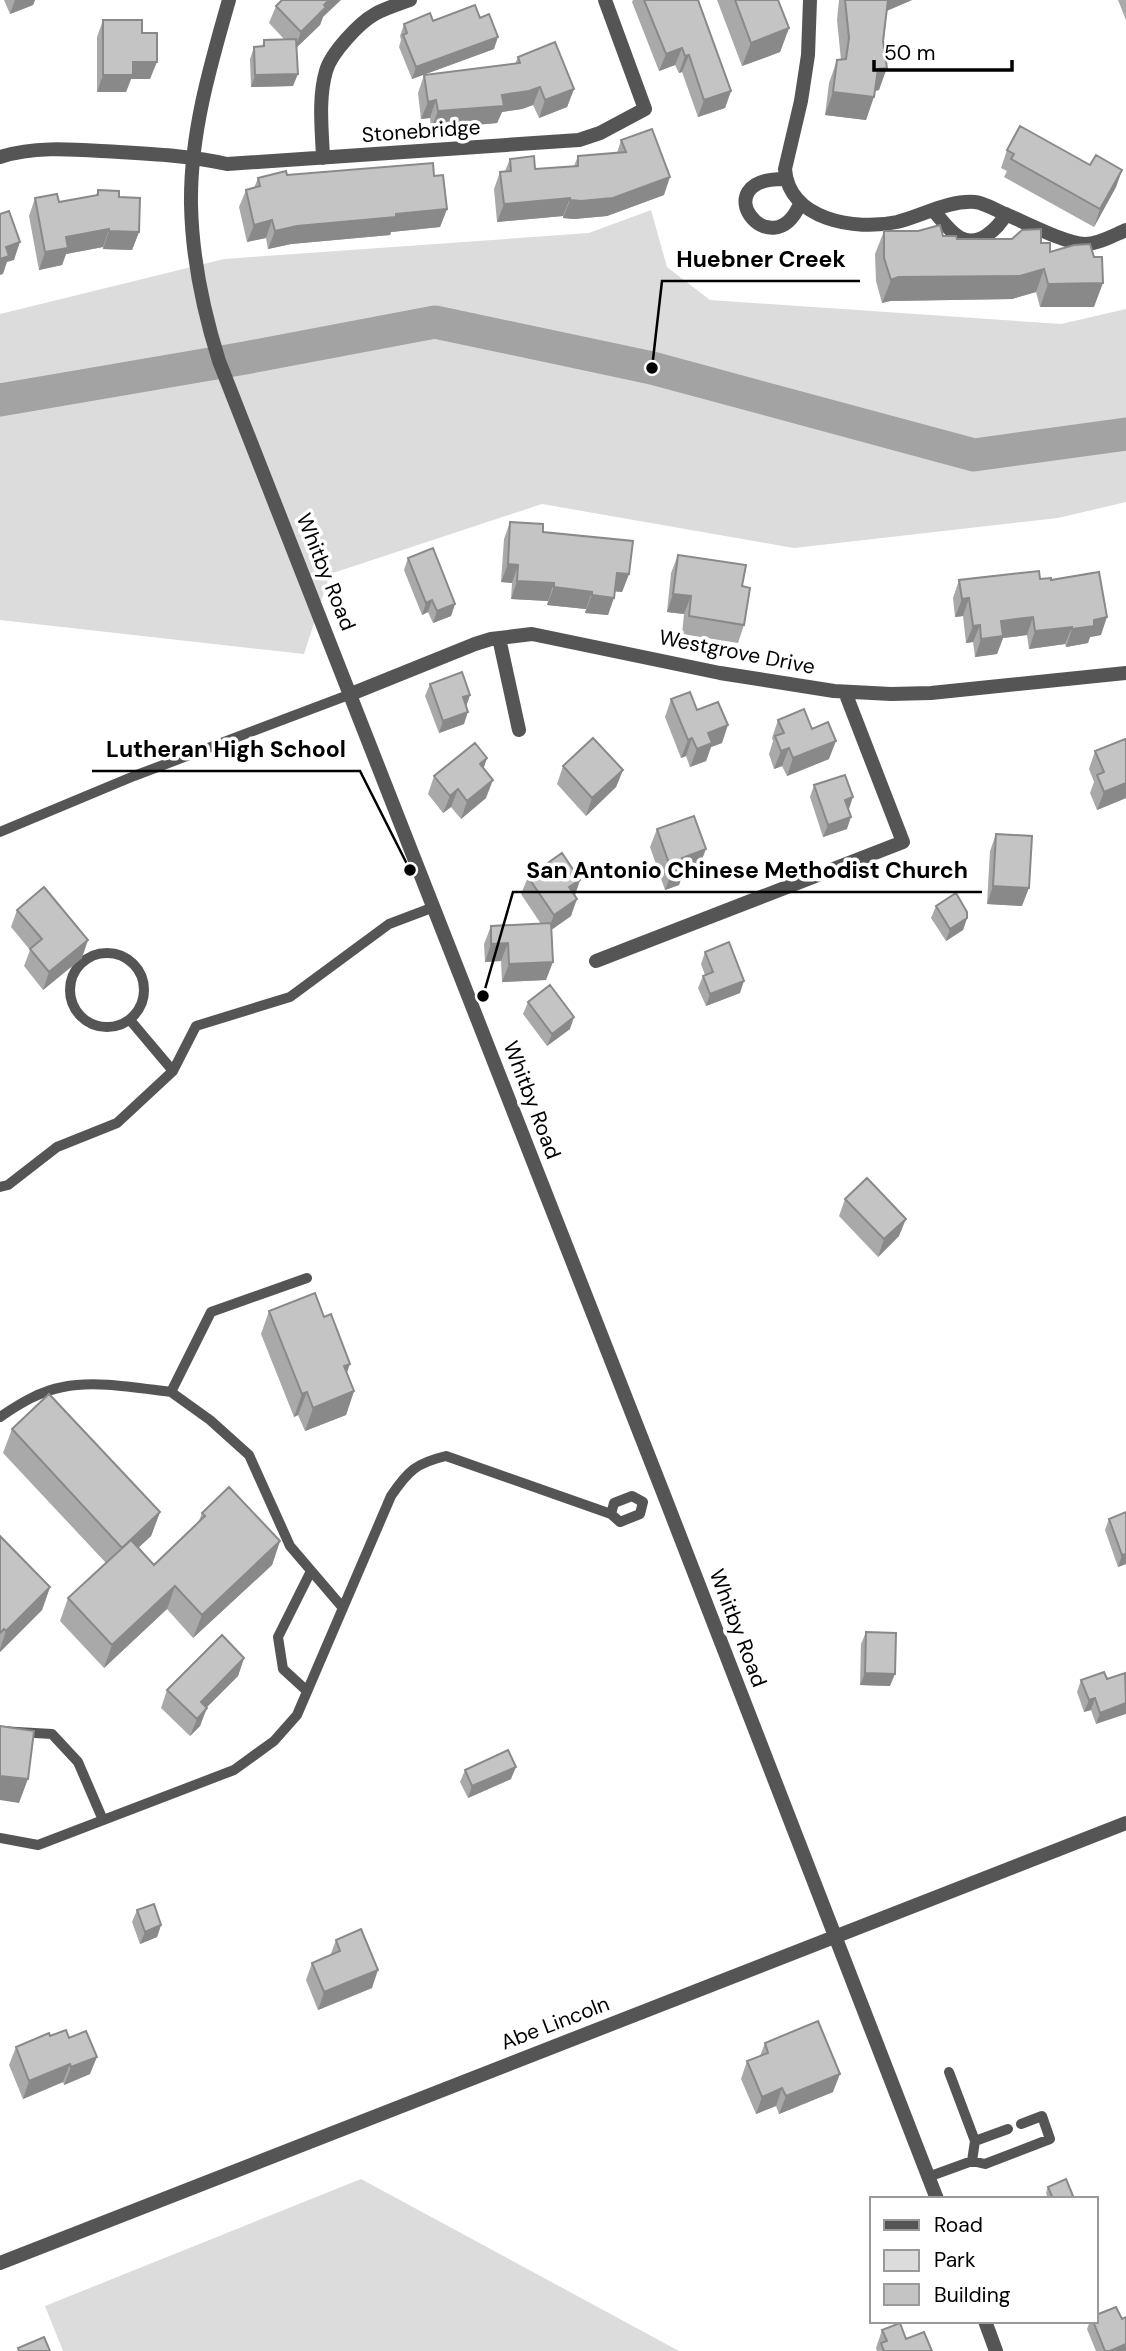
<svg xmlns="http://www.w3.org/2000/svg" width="1126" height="2351" viewBox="0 0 1126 2351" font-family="'DM Sans',sans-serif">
<rect width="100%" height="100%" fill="#fff"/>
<!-- green -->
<path fill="#dcdcdc" d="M651,210L667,267L710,300L1061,324L1126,309V502L1058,518L794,548L542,504L330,574L304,654L0,620V314L224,259L589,233Z
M361,2179L679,2351H63L45,2306Z"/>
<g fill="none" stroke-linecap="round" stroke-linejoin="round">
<!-- river -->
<path stroke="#a3a3a3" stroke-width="33" d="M0,400L245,358L435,322L652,368L974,455L1126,434"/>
<!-- service -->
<path stroke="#555" stroke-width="10" d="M0,832L134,776L351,694
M70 990a37 37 0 1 1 74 0a37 37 0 1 1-74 0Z
M130,1020L173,1071
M0,1187L8,1185L57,1147L117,1123L173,1071L196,1026L290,997L389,924L434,907
M171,1392L210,1420L249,1455L290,1546L343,1608
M0,1417C19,1404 40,1391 63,1387C95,1380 138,1388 171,1392L211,1312L307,1278
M611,1514L614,1503L632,1496L643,1502
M307,1691L283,1669L278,1637L311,1571
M0,1731L52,1734L78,1762L103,1820
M0,1838L38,1845L234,1770L274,1741L297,1715L391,1496C408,1471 416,1463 446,1456L611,1514L620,1522L640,1514L643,1502
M949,2072L975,2141L972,2161
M975,2141L1008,2129
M928,2177L972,2161L985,2164L1050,2139L1042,2116L1021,2124"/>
<!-- minor -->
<path stroke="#555" stroke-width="14" d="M229,0C210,66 190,135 191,204C192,258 203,310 219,361L664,1495L937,2199
M810,0L808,55L801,101L785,169C789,220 855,231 897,222C922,216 948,200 975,202C985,203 995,210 1005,214C1025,222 1064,243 1085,244C1099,244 1114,235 1126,230
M0,157C38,145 79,150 119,152C155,154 191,156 227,164L579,140L600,133L645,109L605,0
M323,158C322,130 318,99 326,71C331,53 359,23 375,14C386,8 399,4 410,0
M785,179C702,178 771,270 800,204
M933,210C948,227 962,252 987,235C996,229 1001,223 1006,214
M499,638L519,730
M351,694L475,644L491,639L532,634L720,673L834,691L891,694L931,693L1126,673
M596,961L903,842L845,692
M985,2321L996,2351"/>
<!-- tertiary -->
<path stroke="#555" stroke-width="14" d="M0,2263L1126,1823"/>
</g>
<!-- wall -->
<path fill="#a9a9a9" d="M4,0H35L33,5L10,14Z
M633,0H698L731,91L725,108L698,117L682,72L679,73L675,65L659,71L632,2Z
M717,0H778L789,28L780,52L742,66Z
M839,0H912L887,11L879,90L875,91L866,120L825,115L829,83L837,60H841L837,20Z
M1118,0H1126V20Z
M276,6L323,17L320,25L297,47L293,86L251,87L250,59L254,47L262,46L264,40L284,39L269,23Z
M103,20L142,33L150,79H131L126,92H97V37Z
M433,21L494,49L412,79L399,47L401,40L400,36L404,24Z
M518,57L574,89L567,107L539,118L533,105L522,109L502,112L497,123L431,129L430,118L421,119L418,93L424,75L515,64Z
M621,140L664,195L607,216L574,219L563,218V216L497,222L494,189L500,172L505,171L510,159L535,169L574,166L578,156L617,153Z
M1007,150L1090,165L1122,170L1116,187L1094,227L1004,177L1007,171L1001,168Z
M287,175L434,176L447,209L440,227L391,232L390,235L291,244L268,249L266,238L247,242L239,207L246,190L254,188L258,178Z
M98,190L119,197L139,232L132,250L103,249V247L66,254L62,265L39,270L29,216L35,198L59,202L96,195Z
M884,231L943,236L957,239L1041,243L1050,252L1094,307H1040L1036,292L1012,299L890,301L882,303L876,281L875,254Z
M510,522L543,532L629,574L622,592L615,591L608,615L585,613L586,609L547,605L548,601L511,599L512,583L501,582L504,539Z
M678,555L742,586L744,625L738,643L682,634L684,614L667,612L671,573Z
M408,558L455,604L451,616L433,623L428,612L422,615L404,570Z
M1040,579L1051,580L1101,635L1090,637L1088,643L1066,647L1065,644L1029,649L1027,635L1003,638L997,654L975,657L973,642L966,643L963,616L955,617L953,598L959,580Z
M430,684L470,695L466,706L464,724L439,733L425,696Z
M671,699L697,710L722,743L711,747L706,761L690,767L686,756L681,758L665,717Z
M778,720L812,729L829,759L787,776L782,766L774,769L769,754L773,741L772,738Z
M1126,742V798L1097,810L1090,793L1094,782L1089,769L1095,751Z
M487,758L483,769L486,798L461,819L451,807L443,813L428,794L434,776Z
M563,766L623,770L616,787L586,816L557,784Z
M814,785L849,809L847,829L823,837L810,797Z
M657,829L699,867L683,873L679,885L665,890L650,847Z
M996,834L1022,906L987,904L990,851Z
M528,877L580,880L575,895L571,916L551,930L546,980L502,982L501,961L485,962L484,944L491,926L541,924L521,894Z
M936,906L967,918L963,930L946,941L931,918Z
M17,910L82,958L43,990L24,966L30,950L11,927Z
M705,952L740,993L706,1006L698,988L703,976L705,975L701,964Z
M528,1002L570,1029L547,1046L523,1014Z
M845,1199L899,1236L878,1257L839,1216Z
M269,1311L347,1373L354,1391L346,1415L305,1431L298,1415L294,1417L261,1334Z
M12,1429L160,1512L151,1536L138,1548L154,1565L198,1523L202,1513L280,1541L272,1565L193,1638L167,1609L104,1668L60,1621L68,1598L106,1563L3,1453Z
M1126,1512V1564L1118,1567L1105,1530L1109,1519Z
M0,1536L50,1587L42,1610L0,1652Z
M866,1632L890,1686L860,1685L861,1644Z
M244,1658L238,1676L206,1708L200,1726L190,1736L161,1708L167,1690Z
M1125,1673L1096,1724L1091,1710L1084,1712L1077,1692L1081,1680L1107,1679Z
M465,1770L511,1779L468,1798L460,1782Z
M137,1910L161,1925L157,1937L140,1944L132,1922Z
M336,1940L372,1988L318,2010L306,1980L312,1963L330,1956Z
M50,2036L69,2038L90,2074L64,2085L63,2082L23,2099L9,2065L16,2047Z
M765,2043L833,2092L779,2114L776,2106L756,2114L741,2079L747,2061L760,2056Z
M1048,2187L1072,2199H1048L1046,2193Z
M1090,2321H1096L1126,2351H1096L1087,2329Z
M882,2330L932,2351H877L876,2348Z"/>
<!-- shaded-wall -->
<path fill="#898989" d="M15,0H35L33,5L10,14Z
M329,0H341L323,17L320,25L294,50L301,32Z
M886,0H912L881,13Z
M789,28L780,52L742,66L751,43Z
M498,37L494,49L412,79L416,67Z
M682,48L675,65L659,71L666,54Z
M689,55L682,72L679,73L685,56Z
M133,62H157L150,79H131L126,92H97L103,75Z
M887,68L879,90L869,92L878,69Z
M298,74L293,86L251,87L255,75Z
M540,87L533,105L522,109L502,112L497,123L431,129L438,111L502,95Z
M574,89L567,107L539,118L545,100Z
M731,91L725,108L698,117L704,100Z
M833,92L874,97L866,120L825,115Z
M436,100L430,118L421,119L428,102Z
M1122,170L1116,187L1094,227L1100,209Z
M670,177L664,195L607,216L574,219L563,218L570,200Z
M570,198L563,216L497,222L504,204Z
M447,209L440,227L391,232L390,235L291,244L268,249L275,231L297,226Z
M272,220L266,238L247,242L254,225Z
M109,229L103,247L66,254L62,265L39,270L45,252L66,237Z
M109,231L139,232L132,250L103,249Z
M20,242L14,260L7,262L3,274L0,275V259L6,247Z
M1044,269L1036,292L1012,299L890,301L882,303L891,280L898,277Z
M1103,283L1094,307H1040L1048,284Z
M508,564L518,565L512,583L501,582Z
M617,573L629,574L622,592L610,591Z
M517,581L554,583L548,601L511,599Z
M554,587L592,592L586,609L547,605Z
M673,594L691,596L684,614L667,612Z
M592,595L614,598L608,615L585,613Z
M969,598L963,616L955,617L962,599Z
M432,600L428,612L422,615L426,603Z
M455,604L451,616L433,623L437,611Z
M1033,617L1027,635L1003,638L997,654L975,657L981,639L1001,621Z
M1107,617L1101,635L1090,637L1088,643L1066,647L1072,629L1094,620Z
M980,625L973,642L966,643L973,626Z
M1072,627L1065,644L1029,649L1035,631Z
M470,695L466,707L463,697Z
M468,712L464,724L439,733L443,721Z
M728,725L722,743L711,747L706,761L690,767L697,749L708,733Z
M692,738L686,756L681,758L688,740Z
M836,741L829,759L787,776L793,758Z
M789,748L782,766L774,769L781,751Z
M487,758L481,776L480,764Z
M623,770L616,787L586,816L592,798Z
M493,780L486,798L461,819L467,801Z
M1126,783V798L1097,810L1104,792Z
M458,789L451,807L443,813L450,796Z
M853,797L849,809L840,812L845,800Z
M851,817L847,829L823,837L828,825Z
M706,849L699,867L683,873L679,885L665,890L672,872L682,858Z
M580,880L574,898L569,887Z
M993,886L1029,888L1022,906L987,904Z
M577,899L571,916L547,933L554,915Z
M967,918L963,930L946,941L950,929Z
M88,940L82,958L43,990L49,972Z
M508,943L501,961L485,962L491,944Z
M553,962L546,980L502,982L509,964Z
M744,981L740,993L706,1006L710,994Z
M574,1017L570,1029L547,1046L552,1034Z
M906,1219L899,1236L878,1257L884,1239Z
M350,1364L342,1387L344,1366Z
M354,1391L346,1415L305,1431L313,1408Z
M307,1392L298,1415L294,1417L302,1394Z
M160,1512L151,1536L113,1571L122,1548Z
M280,1541L272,1565L193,1638L202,1615Z
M1126,1554V1564L1118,1567L1122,1555Z
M175,1586L167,1609L104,1668L112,1645Z
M50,1587L42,1610L0,1652V1649L6,1631Z
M244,1658L238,1676L196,1718L201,1702Z
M865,1673L895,1674L890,1686L860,1685Z
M1095,1698L1091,1710L1084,1712L1089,1700Z
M1126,1703V1714L1096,1724L1100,1713Z
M207,1708L200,1726L190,1736L197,1719Z
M516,1767L511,1779L468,1798L472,1786Z
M0,1776L28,1779L19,1803L0,1800Z
M161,1925L157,1937L140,1944L145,1932Z
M378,1970L372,1988L318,2010L324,1992Z
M97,2057L90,2074L64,2085L71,2067Z
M70,2064L63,2082L23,2099L29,2081Z
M840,2074L833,2092L779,2114L786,2096Z
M782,2088L776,2106L756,2114L762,2097Z
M1126,2344V2351H1110Z"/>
<!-- building -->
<path fill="#c4c4c4" stroke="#898989" stroke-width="2" d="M282,0H329L324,5L326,7L301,32L276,6Z
M644,0H698L731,91L704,100L689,55L685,56L682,48L666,54Z
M735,0H778L789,28L751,43Z
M845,0H888L883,41L887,68L878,69L874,97L833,92L837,60L846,59L849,38Z
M475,5L480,18L489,14L498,37L416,67L403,35L407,33L404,24L430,13L433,21Z
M103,20H142V33H157V62H133V75H103Z
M296,39L298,74L255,75L254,47L264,46V40Z
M555,42L574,89L545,100L540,87L529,91L502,95L504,106L438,111L436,100L428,102L424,75L520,63L518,57Z
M1020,126L1090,165L1096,155L1122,170L1100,209L1011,159L1014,154L1007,150Z
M652,129L670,177L613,198L581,201L570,200V198L504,204L500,172L511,171L510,159L534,156L535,169L578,166V156L626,152L621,140Z
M433,163L434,176L443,175L447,209L396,214V217L297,226L275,231L272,220L254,225L246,190L260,186L258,178L286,171L287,175Z
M98,190L119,191V197L140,198L139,232L109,231V229L66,237L68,248L45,252L35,198L57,194L59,202L98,195Z
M9,211L20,242L6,247L9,256L0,259V214Z
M940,225L943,236H956L957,239H1012L1022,230L1041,229V243H1050V252L1074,245L1090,244L1094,257H1102L1103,283L1048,284L1044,269L1020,276L898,277L891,280L884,258V231H918Z
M510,522L543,524V532L633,541L629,574L617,573L614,598L592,595V592L554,587V583L517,581L518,565L508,564Z
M433,548L455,604L437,611L432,600L426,603L408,558Z
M678,555L746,565L742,586L750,588L744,625L689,616L691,596L673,594Z
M1039,571L1040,579L1051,578V580L1099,572L1107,617L1094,620V626L1072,629V627L1035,631L1033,617L1001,621L1003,636L981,639L980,625L973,626L969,598L962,599L959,580Z
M462,672L470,695L463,697L468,712L443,721L430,684Z
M690,692L697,710L718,702L728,725L708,733L712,743L697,749L692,738L688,740L671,699Z
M804,709L812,729L828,722L836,741L793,758L789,748L781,751L775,736L784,733L778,720Z
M593,738L623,770L592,798L563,766Z
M1125,739L1126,742V783L1104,792L1097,775L1104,772L1095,751Z
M475,743L487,758L480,764L493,780L467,801L458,789L450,796L434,776Z
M845,775L853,797L845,800L851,817L828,825L814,785Z
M694,816L706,849L682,858L685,867L672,872L657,829Z
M996,834L1032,836L1029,888L993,886Z
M562,853L580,880L569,887L577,899L554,915L528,877Z
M44,887L88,940L49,972L30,949L42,939L17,910Z
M956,893L967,912V918L950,929L936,906Z
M551,923L553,962L509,964L508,943L491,944V926Z
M729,942L744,981L710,994L703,976L713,972L705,952Z
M550,985L574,1017L552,1034L528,1002Z
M867,1178L906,1219L884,1239L845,1199Z
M315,1293L324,1317L331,1314L350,1364L344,1366L354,1391L313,1408L307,1392L302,1394L269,1311Z
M49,1394L160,1512L122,1548L12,1429Z
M229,1487L280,1541L202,1615L175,1586L112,1645L68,1598L131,1540L154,1565L205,1516L202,1513Z
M1126,1512V1554L1122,1555L1109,1519Z
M0,1536L50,1587L6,1631L4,1629L0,1633Z
M866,1632L896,1633L895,1674L865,1673Z
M222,1635L244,1658L201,1702L207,1708L197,1719L167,1690Z
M1104,1672L1107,1679L1125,1673L1126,1703L1100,1713L1095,1698L1089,1700L1081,1680Z
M0,1726L34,1731L28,1779L0,1776Z
M508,1750L516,1767L472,1786L465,1770Z
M154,1904L161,1925L145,1932L137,1910Z
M361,1929L378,1970L324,1992L312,1963L340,1951L336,1940Z
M818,2021L840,2074L786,2096L782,2088L762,2097L747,2061L768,2053L765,2043Z
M66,2030L69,2038L86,2031L97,2057L71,2067L70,2064L29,2081L16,2047L49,2033L50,2036Z
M1066,2179L1073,2196L1066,2199H1053L1048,2187Z
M1116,2307L1122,2319L1126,2317V2344L1110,2351H1105L1093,2321H1096V2315Z
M900,2323L906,2339L924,2332L932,2351H884L881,2343L887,2341L882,2330Z
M44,2337L50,2351H19L18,2348Z"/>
<g text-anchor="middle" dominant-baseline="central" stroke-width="7" stroke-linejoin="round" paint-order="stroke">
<!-- street labels -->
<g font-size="21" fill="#000" stroke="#fff">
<text transform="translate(421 131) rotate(-4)">Stonebridge</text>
<text transform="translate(326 572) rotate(68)">Whitby Road</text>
<text transform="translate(737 652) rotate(11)">Westgrove Drive</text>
<text transform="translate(532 1100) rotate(69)">Whitby Road</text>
<text transform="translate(738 1628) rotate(69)">Whitby Road</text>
<text transform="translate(555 2023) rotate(-21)">Abe Lincoln</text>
</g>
</g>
<!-- callouts -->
<path fill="none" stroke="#000" stroke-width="2.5" d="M652 368L662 281H860M410 870L360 771H92M483 996L513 892H982"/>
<g fill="#000" stroke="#fff" stroke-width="2.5">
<circle cx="652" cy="368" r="7"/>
<circle cx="410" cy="870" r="7"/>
<circle cx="483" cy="996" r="7"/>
</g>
<g font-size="23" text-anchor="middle" font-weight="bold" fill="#000" stroke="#fff" stroke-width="7" stroke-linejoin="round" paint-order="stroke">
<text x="761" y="267">Huebner Creek</text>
<text x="226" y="757">Lutheran High School</text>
<text x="747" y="878">San Antonio Chinese Methodist Church</text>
</g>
<!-- legend -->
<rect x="870" y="2197" width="228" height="126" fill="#ffffff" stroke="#999999" stroke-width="2"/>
<rect x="884" y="2220" width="35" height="10" fill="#555555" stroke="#999999" stroke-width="2"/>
<text x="934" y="2232" font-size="21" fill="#000000">Road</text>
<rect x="884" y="2250" width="35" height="21" fill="#dcdcdc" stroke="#999999" stroke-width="2"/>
<text x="934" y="2267" font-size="21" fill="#000000">Park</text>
<rect x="884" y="2284" width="35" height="21" fill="#c4c4c4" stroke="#999999" stroke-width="2"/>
<text x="934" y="2302" font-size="21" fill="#000000">Building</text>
<!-- scale -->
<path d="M874 60v10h138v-10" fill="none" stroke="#000000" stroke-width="3.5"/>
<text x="884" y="60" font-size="21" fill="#000000" stroke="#ffffff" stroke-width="5" paint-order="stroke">50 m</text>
</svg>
